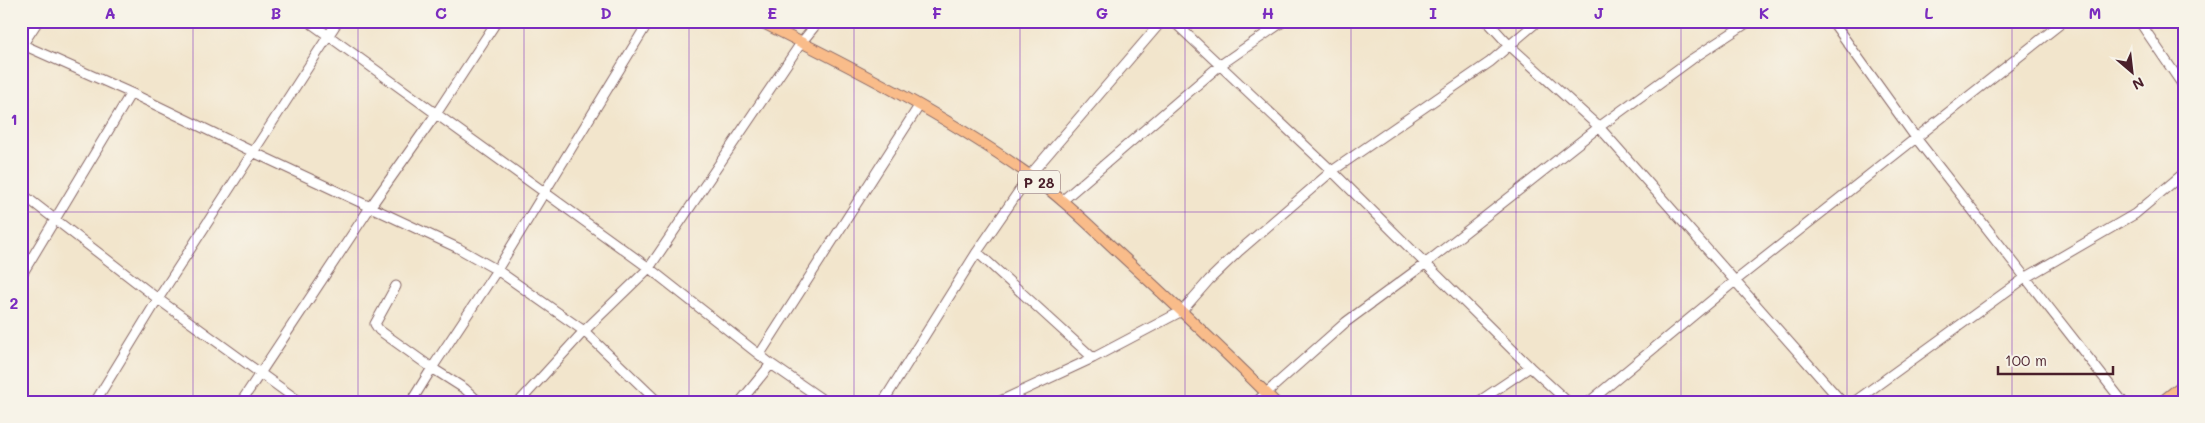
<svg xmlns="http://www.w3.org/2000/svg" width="2205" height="423" viewBox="0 0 2205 423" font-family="Mali,sans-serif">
<rect width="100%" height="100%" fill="#f7f3e8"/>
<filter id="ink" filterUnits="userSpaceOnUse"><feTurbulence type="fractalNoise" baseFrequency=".02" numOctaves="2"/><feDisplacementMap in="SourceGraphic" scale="10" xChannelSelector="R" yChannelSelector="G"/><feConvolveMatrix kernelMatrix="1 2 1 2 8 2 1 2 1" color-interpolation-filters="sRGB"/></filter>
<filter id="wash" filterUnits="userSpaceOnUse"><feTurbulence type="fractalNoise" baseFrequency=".0096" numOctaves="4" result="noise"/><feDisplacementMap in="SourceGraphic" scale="20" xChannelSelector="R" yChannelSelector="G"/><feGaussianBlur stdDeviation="1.12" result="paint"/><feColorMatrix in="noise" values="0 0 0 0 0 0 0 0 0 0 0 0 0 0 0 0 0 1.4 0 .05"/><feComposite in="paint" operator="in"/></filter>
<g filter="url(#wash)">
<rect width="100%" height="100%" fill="#f2e5cc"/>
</g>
<g filter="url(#ink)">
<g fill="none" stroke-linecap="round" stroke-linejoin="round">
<defs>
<path id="minor" d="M308,21L649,268L771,364L826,402
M1173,21L1332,171L1530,367L1568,402
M1487,21L1509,45L1599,127L1842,402
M1832,21L1916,138L2123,402
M2139,21L2184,87
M21,44L131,93L253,152L458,248L497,270L584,331L658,402
M21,47L38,21
M21,193L158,299L300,402
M1062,201L1219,66L1284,21
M977,252L1093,358
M21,276L131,93
M396,286L375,324L379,330L432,368L411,402
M760,354L919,106
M95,402L158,299L338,21
M241,402L371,206L436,114L497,21
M479,402L465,389L432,368L497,270L649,21
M519,402L584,331L649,268L801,43L819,21
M740,402L771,364
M883,402L977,252L1030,175L1162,21
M998,402L1093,358L1182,311L1209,280L1239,251L1332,171L1490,62L1538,21
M1256,402L1346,322L1426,263L1599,127L1692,59L1750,21
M1478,402L1530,367
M1589,402L1735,281L2064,21
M1854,402L2025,278L2135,214L2184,173"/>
<path id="major" d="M759,21C851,67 944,114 1028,174C1061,197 1090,226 1119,253C1172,302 1225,351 1275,402"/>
<path id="highway" d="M2163,402L2184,385"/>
</defs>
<!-- minor casing -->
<use href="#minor" stroke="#856463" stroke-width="11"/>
<!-- major casing -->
<use href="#major" stroke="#856463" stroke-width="12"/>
<!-- highway casing -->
<use href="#highway" stroke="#856463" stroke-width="14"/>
<!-- minor -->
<use href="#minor" stroke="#fff" stroke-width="9"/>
<!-- major -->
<use href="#major" stroke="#f9bc8a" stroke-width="10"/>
<!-- highway -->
<use href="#highway" stroke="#f9bc8a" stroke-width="12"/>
</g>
</g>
<!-- grid -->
<path fill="none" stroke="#7b2cbf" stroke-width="1" stroke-opacity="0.55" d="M193,21V402M358,21V402M524,21V402M689,21V402M854,21V402M1020,21V402M1185,21V402M1351,21V402M1516,21V402M1681,21V402M1847,21V402M2012,21V402M21,212H2184"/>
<g text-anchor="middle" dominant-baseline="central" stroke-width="4" stroke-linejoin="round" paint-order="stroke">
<!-- shield labels -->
<rect fill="#f7f3e8" stroke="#7e5f64" stroke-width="1" x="1018" y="170.5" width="42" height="23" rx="4"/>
<g font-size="14" font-weight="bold" fill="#4a1f2b">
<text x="1039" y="182">P 28</text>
</g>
</g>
<!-- margin -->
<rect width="2205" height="423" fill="none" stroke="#f7f3e8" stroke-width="55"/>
<!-- north arrow -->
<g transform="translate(2132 72) rotate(152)" stroke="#f7f3e8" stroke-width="4" paint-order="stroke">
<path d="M0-4L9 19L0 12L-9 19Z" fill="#4a1f2b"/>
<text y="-8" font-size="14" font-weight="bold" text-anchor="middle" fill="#4a1f2b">N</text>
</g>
<!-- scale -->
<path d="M1998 366v8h115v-8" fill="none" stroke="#4a1f2b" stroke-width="2.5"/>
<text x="2005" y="366" font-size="15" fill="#4a1f2b" stroke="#f7f3e8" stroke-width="4" paint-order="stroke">100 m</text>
<rect x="28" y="28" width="2150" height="368" fill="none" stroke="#7b2cbf" stroke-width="2"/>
<g font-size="16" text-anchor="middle" font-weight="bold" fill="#7b2cbf">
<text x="110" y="19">A</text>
<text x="276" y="19">B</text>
<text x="441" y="19">C</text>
<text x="606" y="19">D</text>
<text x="772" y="19">E</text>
<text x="937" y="19">F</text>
<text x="1102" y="19">G</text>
<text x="1268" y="19">H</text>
<text x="1433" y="19">I</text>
<text x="1599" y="19">J</text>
<text x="1764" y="19">K</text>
<text x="1929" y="19">L</text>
<text x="2095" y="19">M</text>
<text x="14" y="125">1</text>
<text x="14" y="309">2</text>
</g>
</svg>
